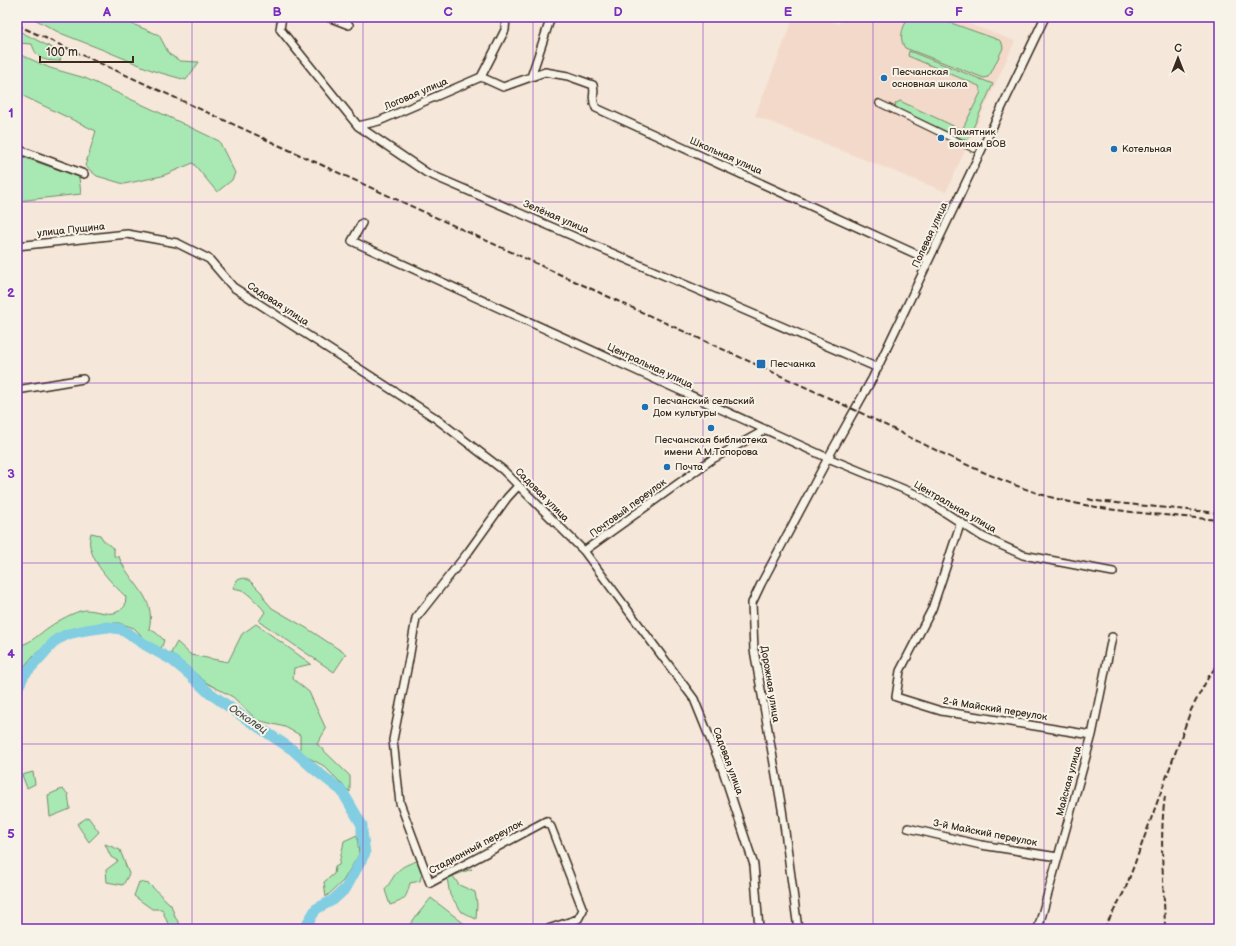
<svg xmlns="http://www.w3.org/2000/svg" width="1236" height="946" viewBox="0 0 1236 946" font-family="'Balsamiq Sans',sans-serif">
<rect width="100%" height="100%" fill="#f5e7da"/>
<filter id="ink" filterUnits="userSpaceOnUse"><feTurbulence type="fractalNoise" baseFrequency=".025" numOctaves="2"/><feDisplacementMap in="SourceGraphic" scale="8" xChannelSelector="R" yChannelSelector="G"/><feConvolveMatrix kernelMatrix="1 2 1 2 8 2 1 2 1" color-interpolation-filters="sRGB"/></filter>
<g filter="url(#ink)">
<!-- built -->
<path fill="#f3d9c9" d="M794,17H821L839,24L842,17H950L1015,41L946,192L755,116Z"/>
<!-- green -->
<path fill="#a8e9b3" stroke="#728a68" d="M31,17H107L109,19L130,23L159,35L169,54L180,61L199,62L186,80L154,71L106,51L60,33Z
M908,17H934L999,40L1002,43L1003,48L991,73L988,77L984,78L905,48C898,37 903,28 908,17Z
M17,30L62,53L60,61C45,61 37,60 32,44L17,43Z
M909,51L993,84L967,141L896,108L895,104L900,101L962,130L981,92L979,86L908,56Z
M17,53L50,68L85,78L169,117L219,141L235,173L232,180L217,192L193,163L162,176L124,184L97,176L85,166L96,131L17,93Z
M17,155L79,177L81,194L17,201Z
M91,533L100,535L104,541L114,549V556L119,557C130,584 157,597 149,629L155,632L164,640L161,649L147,641L134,628L119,623H101L86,626L69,630L57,636L33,656L22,669L17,680V649L18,646C30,643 36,637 45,630C56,622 68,615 80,611C92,607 106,617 117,612C120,611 123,608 125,606L126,597C112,583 94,566 90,546C89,542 90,537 91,533Z
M244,578L250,581L262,593L265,600L272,608L308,629L346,654L334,672L259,621L265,612C263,608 247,592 242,590C239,589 236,589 233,588L237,580Z
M256,624L311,664L294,668L293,679L309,692L326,729L317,744L350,776V792L324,766L300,753V735L285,727L257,720L233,697L207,683L171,653L177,642L191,655L228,662L242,634Z
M33,772L35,784L27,788L22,775Z
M62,789L68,794L70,809L50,817L48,795Z
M88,817L99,832L89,842L77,824Z
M357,835L359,854L343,881L326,897L324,882L334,874L335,867L339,865C340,856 343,849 344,841Z
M105,844L120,850L129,874L123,885L107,882L106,870L118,861L111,857Z
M417,861L423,869L420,881L410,883C406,899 405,900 390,905L385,890C397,873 395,868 417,861Z
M472,869L453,876L459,885L475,892L477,904L476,919L462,912L450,895L447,878L455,871Z
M139,882L149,884L171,905L175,917L183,929H170L162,909H152L134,896Z
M431,898L471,929H406Z"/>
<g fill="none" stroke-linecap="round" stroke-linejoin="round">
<!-- river -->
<path stroke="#81cde1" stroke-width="11" d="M17,689L24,675L56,640L68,634L86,630L107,627L121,629L149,647L172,660L188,673L207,691L239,714L293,750L314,769L342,791L362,825V832L365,853L346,888L333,900L316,909L304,929"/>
<defs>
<path id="pedestrian" d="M879,103L974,149"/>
<path id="minor" d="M282,17L280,29L358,126L427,173L878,368
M328,17L349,25
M481,77L503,87L531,77L551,17
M531,77L545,72L568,76L593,85C596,95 590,97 596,108L929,260
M358,126L379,121L481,77L505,30L506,17
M17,149L84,174
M362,223L352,241L828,458L918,495L983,537L1023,555L1113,572
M17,246L127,234L177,243L209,259L233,287L434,417L503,470L584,551L694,699L722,768L754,865L759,929
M17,390L83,379
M518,486L507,498L469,551L416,618L409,659L393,740L400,803L430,883L546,821L551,827L583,910L578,919L548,929
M961,522L932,609L900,671L896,697L941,711L1092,735
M584,551L711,460L765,430
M908,828L981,845L1058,857
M798,929L782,809L754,650L752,603L761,584L828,458L872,379L1045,17
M1038,929L1092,735L1112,637"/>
</defs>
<!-- pedestrian casing -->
<use href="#pedestrian" stroke="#3b2a1e" stroke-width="8"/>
<!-- minor casing -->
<use href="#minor" stroke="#3b2a1e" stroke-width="10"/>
<!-- pedestrian -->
<use href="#pedestrian" stroke="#f7f3e8" stroke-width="5.5"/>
<!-- minor -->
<use href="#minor" stroke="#f7f3e8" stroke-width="7"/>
<!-- rail -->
<path stroke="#3b2a1e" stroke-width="2" stroke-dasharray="6 3" stroke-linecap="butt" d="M17,25L855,410C914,439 975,472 1037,493C1095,512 1158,514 1219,520
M1088,499L1096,501L1219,513
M1165,796C1159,840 1164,884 1165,929
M1104,929L1125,890L1191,710L1209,676L1219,663"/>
</g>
</g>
<!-- grid -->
<path fill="none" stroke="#7b2cbf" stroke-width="1" stroke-opacity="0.55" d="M192,17V929M363,17V929M533,17V929M703,17V929M873,17V929M1044,17V929M17,202H1219M17,383H1219M17,563H1219M17,744H1219"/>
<!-- markers -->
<g fill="#1f6fb2" stroke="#f7f3e8" stroke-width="1.5">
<circle cx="884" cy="78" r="4"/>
<circle cx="941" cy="138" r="4"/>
<circle cx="1114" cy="149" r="4"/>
<rect x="756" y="359" width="10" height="10" rx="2"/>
<circle cx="645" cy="407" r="4"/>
<circle cx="711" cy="428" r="4"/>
<circle cx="667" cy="467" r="4"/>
</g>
<g text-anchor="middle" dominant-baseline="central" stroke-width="4" stroke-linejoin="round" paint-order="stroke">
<!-- poi labels -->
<g font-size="10" fill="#3b2a1e" stroke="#f7f3e8" text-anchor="start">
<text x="892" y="72">Песчанская<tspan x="892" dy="12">основная школа</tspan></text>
<text x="949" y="132">Памятник<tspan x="949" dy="12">воинам ВОВ</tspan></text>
<text x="1122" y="149">Котельная</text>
<text x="770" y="364">Песчанка</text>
<text x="653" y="401">Песчанский сельский<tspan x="653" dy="12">Дом культуры</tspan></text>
<text x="711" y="440" text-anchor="middle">Песчанская библиотека<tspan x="711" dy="12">имени А.М.Топорова</tspan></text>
<text x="675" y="467">Почта</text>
</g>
<!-- street labels -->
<g font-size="10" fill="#3b2a1e" stroke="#f7f3e8">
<text transform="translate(416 94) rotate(-23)">Логовая улица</text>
<text transform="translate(726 156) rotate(24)">Школьная улица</text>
<text transform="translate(556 217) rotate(23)">Зелёная улица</text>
<text transform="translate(71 230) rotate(-6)">улица Пущина</text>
<text transform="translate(930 235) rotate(-65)">Полевая улица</text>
<text transform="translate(278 304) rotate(33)">Садовая улица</text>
<text transform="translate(650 366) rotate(25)">Центральная улица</text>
<text transform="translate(542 495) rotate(45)">Садовая улица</text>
<text transform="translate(955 507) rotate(30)">Центральная улица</text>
<text transform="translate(628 508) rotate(-36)">Почтовый переулок</text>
<text transform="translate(770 684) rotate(81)">Дорожная улица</text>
<text transform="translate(995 709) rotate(9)">2-й Майский переулок</text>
<text transform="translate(728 761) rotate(70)">Садовая улица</text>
<text transform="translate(1069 781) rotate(-75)">Майская улица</text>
<text transform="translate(985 833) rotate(11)">3-й Майский переулок</text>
<text transform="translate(476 847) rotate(-28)">Стадионный переулок</text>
</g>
<!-- water labels -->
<g font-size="11" font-style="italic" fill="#4c534f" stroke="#f7f3e8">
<text transform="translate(248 719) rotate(34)">Осколец</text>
</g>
</g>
<!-- margin -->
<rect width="1236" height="946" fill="none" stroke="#f7f3e8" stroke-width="44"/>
<!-- north arrow -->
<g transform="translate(1178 58)" stroke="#f7f3e8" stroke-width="3" paint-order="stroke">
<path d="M0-3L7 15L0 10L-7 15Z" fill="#3b2a1e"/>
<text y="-6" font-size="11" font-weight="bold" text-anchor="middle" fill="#3b2a1e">С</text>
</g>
<!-- scale -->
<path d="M40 56v6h93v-6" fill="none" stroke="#3b2a1e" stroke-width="2"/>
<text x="46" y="56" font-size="12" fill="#3b2a1e" stroke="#f7f3e8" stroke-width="3" paint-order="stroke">100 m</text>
<rect x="22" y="22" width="1192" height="902" fill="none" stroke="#7b2cbf" stroke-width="1.5"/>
<g font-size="13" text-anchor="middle" font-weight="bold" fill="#7b2cbf">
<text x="107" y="16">A</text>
<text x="277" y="16">B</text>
<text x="448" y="16">C</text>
<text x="618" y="16">D</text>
<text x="788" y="16">E</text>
<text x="959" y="16">F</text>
<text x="1129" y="16">G</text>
<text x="11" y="117">1</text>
<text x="11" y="297">2</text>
<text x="11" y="478">3</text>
<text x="11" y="658">4</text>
<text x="11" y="838">5</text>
</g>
</svg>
